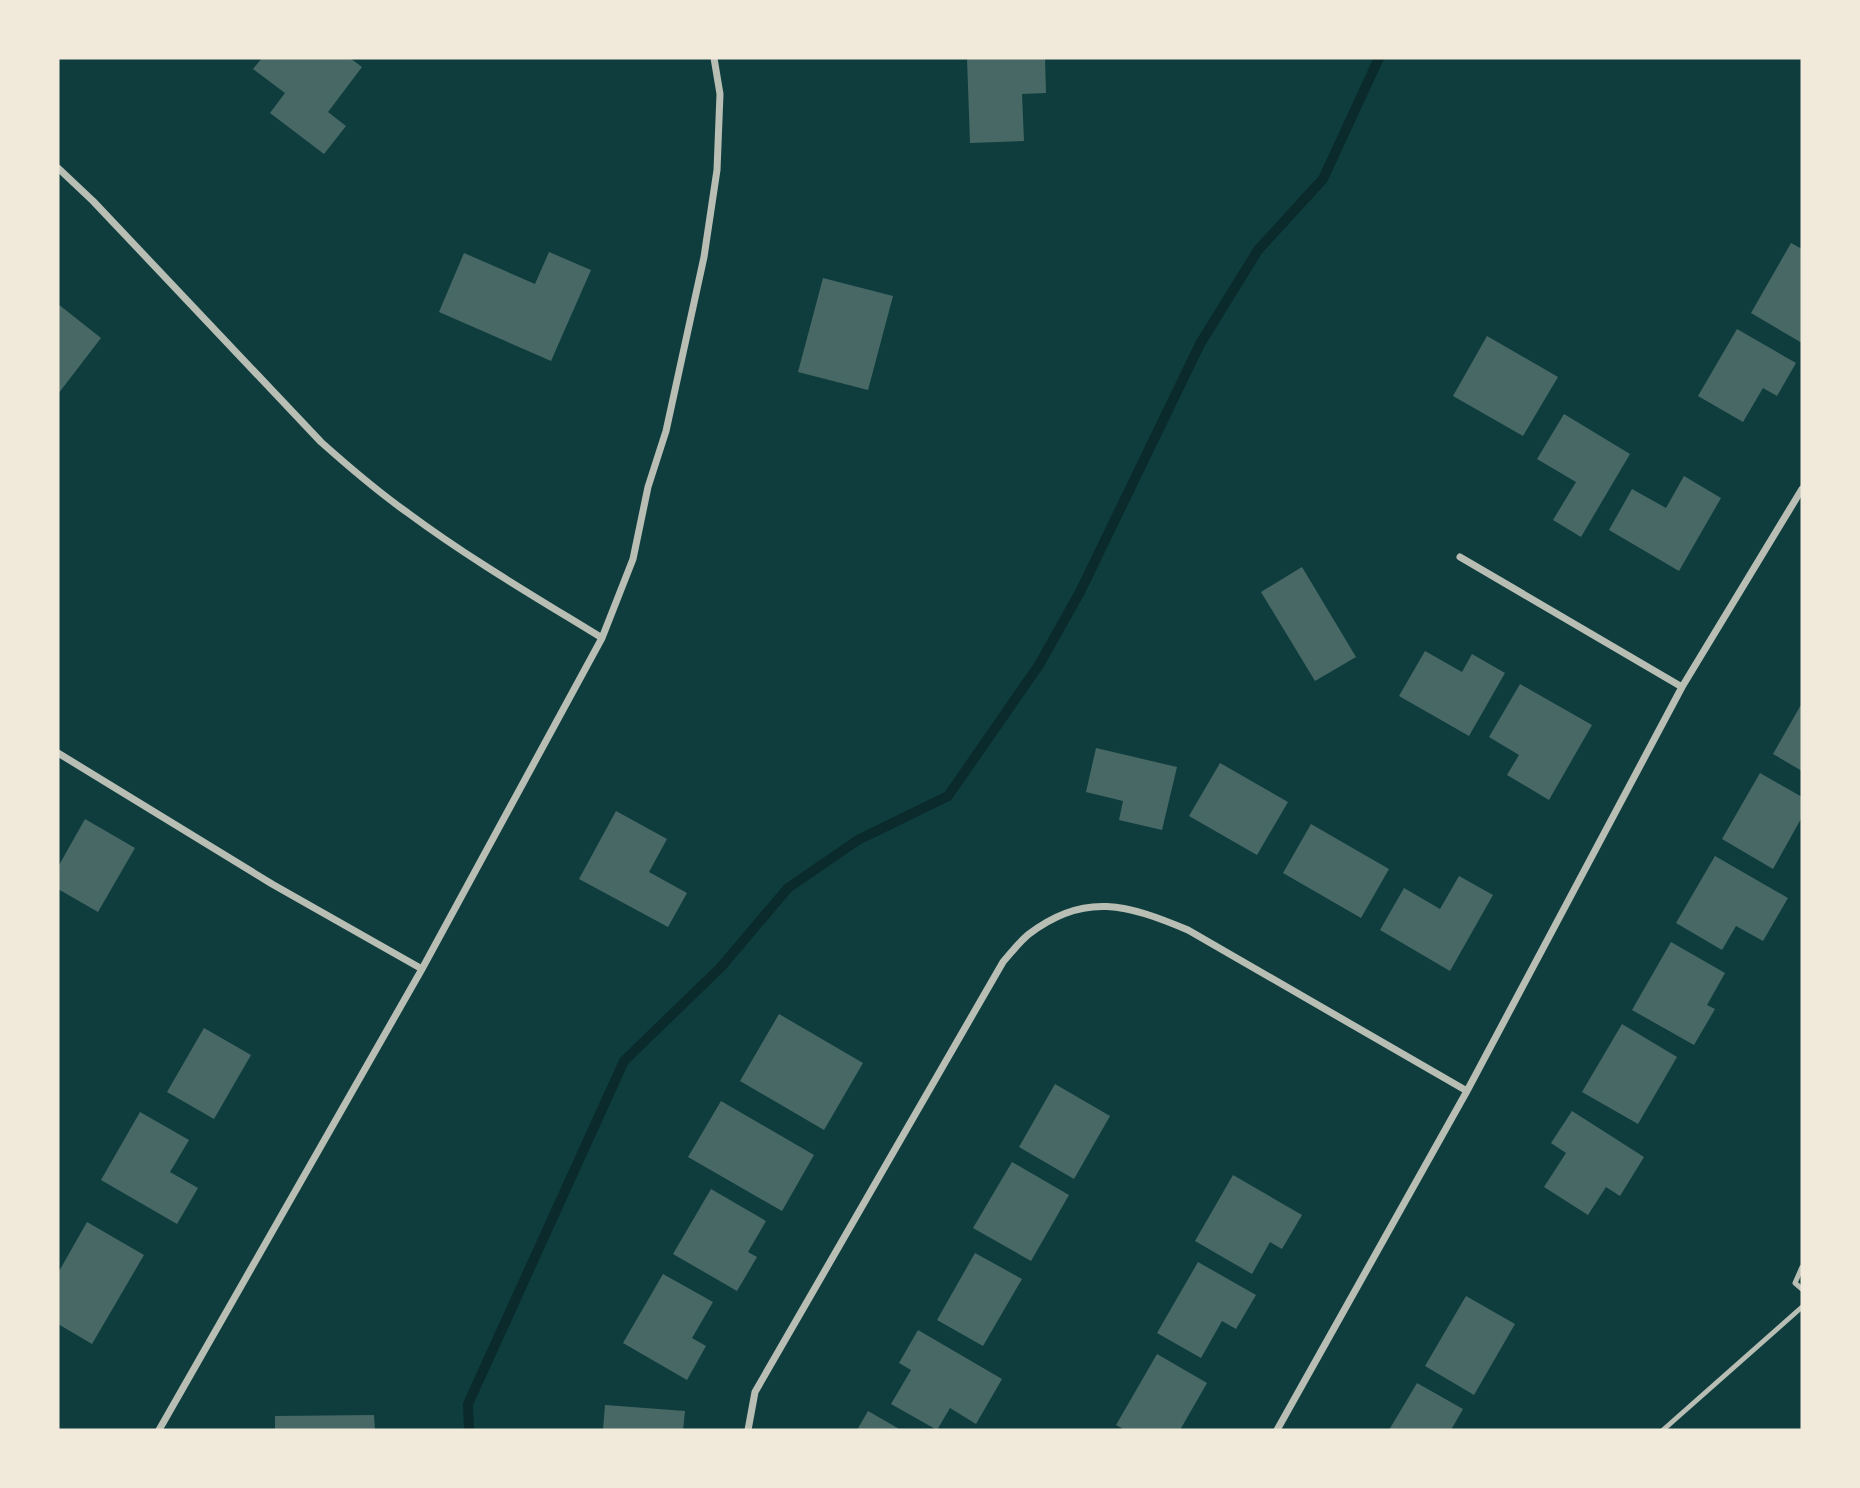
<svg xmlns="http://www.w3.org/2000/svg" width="1860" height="1488" viewBox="0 0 1860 1488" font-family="Signika,sans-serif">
<rect width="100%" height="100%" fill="#0f3d3e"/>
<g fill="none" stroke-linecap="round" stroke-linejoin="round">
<!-- stream -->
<path stroke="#0a2a2b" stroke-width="10" d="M469,1430L468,1404L624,1061L721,967L788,888L858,840L948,796L1039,665L1080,592L1200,344L1258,250L1323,179L1379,58"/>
</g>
<!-- building -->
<path fill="#486865" d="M262,58H350L362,67L328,112L346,126L324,154L270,113L285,93L253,69Z
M967,58H1045L1046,93L1022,94L1024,141L970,143Z
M1791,243L1802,249V343L1751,313Z
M549,252L591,270L551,361L439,312L464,253L535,284Z
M823,278L893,296L868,390L798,372Z
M58,304L101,338L58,394Z
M1737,329L1796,363L1777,396L1763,388L1743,422L1698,396Z
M1487,336L1558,377L1523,436L1453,396Z
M1564,414L1630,454L1581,537L1553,520L1576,482L1537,459Z
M1684,476L1721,498L1679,571L1609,530L1632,489L1666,508Z
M1302,567L1356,657L1315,681L1261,592Z
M1425,651L1462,672L1472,654L1505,673L1469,736L1399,696Z
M1520,684L1592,725L1549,800L1507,775L1519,755L1489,737Z
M1802,703V771L1773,754Z
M1096,748L1177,767L1162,830L1119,820L1123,801L1086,792Z
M1220,763L1288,802L1257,855L1189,816Z
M1760,773L1802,797V817L1773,869L1722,839Z
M616,811L667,839L649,872L687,893L668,927L579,879Z
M85,819L135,848L98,912L58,889V867Z
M1311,824L1389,869L1361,918L1283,873Z
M1715,856L1788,898L1763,941L1736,926L1722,950L1676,923Z
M1459,876L1493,895L1450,971L1380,930L1404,888L1440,909Z
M1671,942L1725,973L1707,1005L1715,1009L1694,1045L1632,1010Z
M779,1014L863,1063L824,1130L740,1081Z
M1622,1024L1677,1057L1638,1124L1582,1092Z
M204,1028L251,1055L214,1119L167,1092Z
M1055,1084L1110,1116L1074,1179L1019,1147Z
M721,1101L814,1155L782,1211L688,1157Z
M1572,1111L1644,1157L1620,1196L1606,1187L1588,1215L1544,1187L1566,1153L1551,1143Z
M140,1112L189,1140L170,1172L198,1188L177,1224L101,1180Z
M1012,1162L1069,1195L1031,1261L973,1228Z
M1233,1175L1302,1215L1282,1249L1270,1242L1252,1274L1195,1241Z
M711,1189L766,1221L748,1252L757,1257L737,1291L673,1254Z
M87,1222L144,1255L92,1344L58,1324V1273Z
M975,1253L1022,1279L983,1346L937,1320Z
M1198,1262L1256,1295L1236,1329L1222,1321L1201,1358L1157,1333Z
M663,1274L713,1302L692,1338L706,1346L687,1380L623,1343Z
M1466,1296L1515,1324L1474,1395L1425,1366Z
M918,1330L1002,1379L976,1424L950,1408L937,1430L891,1404L911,1370L899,1363Z
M1157,1354L1207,1383L1180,1430H1125L1116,1425Z
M1417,1383L1463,1409L1451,1430H1389Z
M605,1405L685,1411L683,1430H603Z
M868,1411L901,1430H857Z
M374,1415L375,1430H275V1416Z"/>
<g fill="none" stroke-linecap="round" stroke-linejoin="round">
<!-- service -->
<path stroke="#b8beb3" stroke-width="5" d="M1802,1267L1795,1283L1802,1289
M1663,1430L1802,1307"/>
<!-- minor -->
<path stroke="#b8beb3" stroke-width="7" d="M58,168L93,201L321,442C349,467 377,491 408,513C470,559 537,598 602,638
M1460,557L1682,687
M58,753L272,884L422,969
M159,1430L422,969L602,638L633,559L648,487L666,431L704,257L717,170L720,94L714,58
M748,1430L755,1392L1003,962C1011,953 1019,942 1029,934C1085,891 1128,905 1188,930L1467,1091
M1277,1430L1467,1091L1682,687L1802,489"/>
</g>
<!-- border -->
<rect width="1860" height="1488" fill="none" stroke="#f1e9da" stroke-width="119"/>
</svg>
